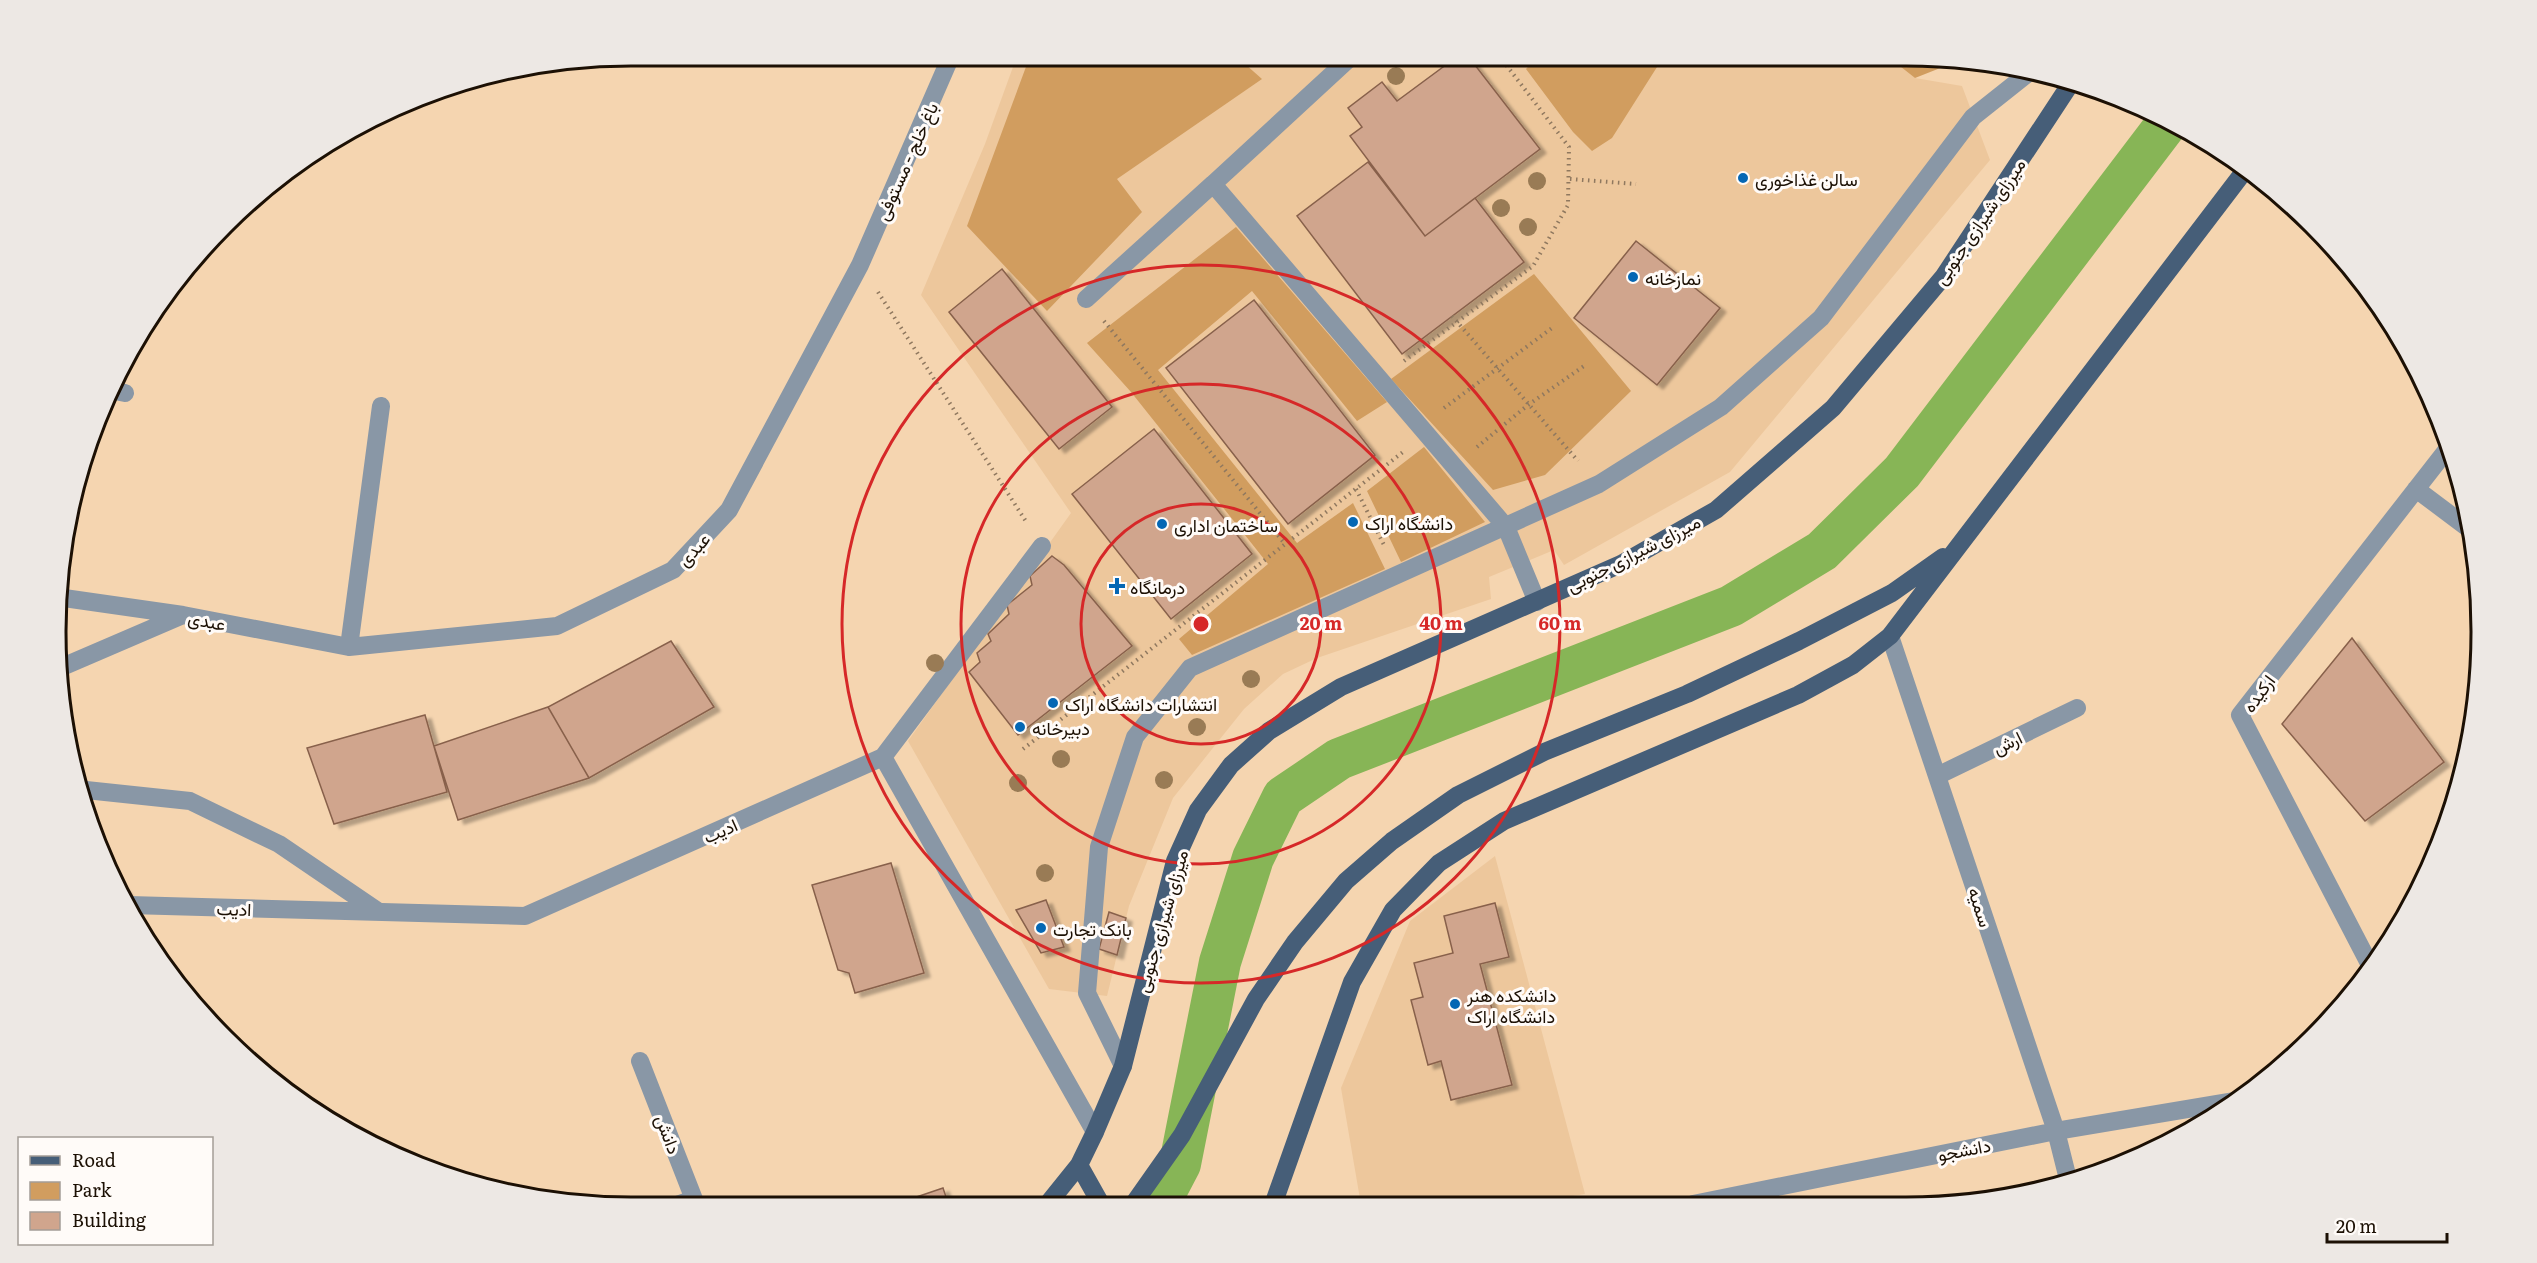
<svg xmlns="http://www.w3.org/2000/svg" width="2537" height="1263" viewBox="0 0 2537 1263" font-family="Literata,Vazirmatn,serif">
<defs>
<filter id="shadow"><feDropShadow dx="6" dy="4" stdDeviation="1.5" flood-color="#0004"/></filter>
</defs>
<rect width="100%" height="100%" fill="#f5d5b0"/>
<!-- built -->
<path fill="#edc79c" d="M1017,56H1887L1915,78L1962,86L1990,160L1730,472L1564,565L1554,550L1489,577L1491,599L1317,658L1283,674L1244,709L1173,798L1129,906L1107,996L1049,989L908,741L1071,513L921,295L985,144Z
M1495,856L1585,1194L1522,1204L1369,1205L1360,1199L1341,1088L1410,921Z"/>
<!-- green -->
<path fill="#d19d5f" d="M1030,56H1236L1262,79L1117,179L1142,212L1047,311L967,226Z
M1538,56H1664L1612,138L1592,151L1573,132L1526,69Z
M1887,56L1958,61L1915,78Z
M1236,227L1387,402L1357,421L1252,291L1158,370L1297,543L1353,503L1385,569L1192,655L1179,639L1268,564L1131,392L1087,343Z
M1534,274L1631,391L1545,475L1493,490L1391,379Z
M1424,447L1485,522L1401,562L1367,491Z"/>
<g fill="none" stroke-linecap="round" stroke-linejoin="round">
<!-- canal -->
<path stroke="#87b556" stroke-width="42" d="M1158,1206L1180,1164L1220,962L1253,858L1283,797L1339,759L1731,606L1822,551L1902,472L2168,122"/>
</g>
<!-- building -->
<path fill="#d0a58d" stroke="#88614b" stroke-width="1.5" filter="url(#shadow)" d="M1458,56H1468L1540,149L1425,236L1350,136L1362,127L1348,108L1382,82L1397,101Z
M1368,162L1425,236L1475,198L1524,262L1402,354L1297,216Z
M1636,241L1720,308L1657,385L1574,318Z
M1002,269L1112,407L1059,449L949,312Z
M1254,300L1375,455L1288,524L1166,368Z
M1154,429L1252,554L1171,619L1072,494Z
M1052,556L1064,565L1132,646L1018,735L969,672L980,662L977,653L991,641L988,634L1009,614L1007,605L1032,585L1030,576Z
M2352,638L2444,762L2365,821L2282,724Z
M671,641L714,707L589,778L548,707Z
M548,707L589,778L458,820L434,746Z
M425,715L447,792L334,824L307,748Z
M891,863L924,973L855,993L849,973L838,970L812,885Z
M111,874L126,892L118,891Z
M1046,900L1064,947L1041,953L1016,910Z
M1495,903L1509,957L1480,964L1512,1085L1451,1100L1441,1061L1428,1065L1411,1000L1423,997L1414,963L1453,953L1444,916Z
M1109,912L1126,918L1117,955L1099,949Z
M943,1188L949,1206L887,1207Z"/>
<g fill="none" stroke-linecap="round" stroke-linejoin="round">
<!-- path -->
<path stroke="#8f785f" stroke-width="4" stroke-dasharray="1.5 4.5" stroke-linecap="butt" d="M1570,179L1636,184
M878,292L1027,523
M1452,316L1578,461
M1104,321L1285,544
M1404,361L1533,266L1568,205L1569,147L1507,66L1516,56
M1444,408L1552,328
M1477,447L1528,405L1584,366
M1356,489L1385,547
M1023,749L1403,452"/>
<!-- minor -->
<path stroke="#8997a6" stroke-width="18" d="M1213,184L1352,56
M1086,299L1213,184L1506,527L1537,602
M110,390L125,393
M2416,489L2472,531
M64,598L183,615L349,647L557,626L673,570L729,510L860,265L951,56
M1890,636L2056,1131L2068,1179
M349,647L381,406
M62,667L183,615
M883,757L1042,546
M1937,776L2077,708
M86,790L190,801L279,844L379,912
M129,905L525,916L883,757L1095,1132
M2371,967L2240,715L2449,447
M640,1061L697,1207
M1123,1066L1087,993L1099,847L1135,737L1190,668L1599,484L1721,407L1821,318L1973,117L2031,71
M1693,1204L2056,1131L2235,1101
M671,1207L694,1199"/>
<!-- major -->
<path stroke="#465e78" stroke-width="18" d="M1079,1165L1102,1206
M1273,1205L1352,982L1393,910L1439,863L1504,821L1798,695L1853,665L1890,636L2246,169
M1046,1206L1079,1165L1095,1132L1123,1066L1175,861L1198,810L1231,765L1269,731L1341,687L1621,564L1716,510L1833,408L1944,276L2071,83
M1132,1206L1182,1135L1256,999L1295,942L1346,881L1392,841L1458,795L1544,752L1687,694L1799,641L1892,593L1943,557"/>
</g>
<!-- trees -->
<g fill="#997b55">
<circle cx="1396" cy="76" r="9"/>
<circle cx="1537" cy="181" r="9"/>
<circle cx="1501" cy="208" r="9"/>
<circle cx="1528" cy="227" r="9"/>
<circle cx="935" cy="663" r="9"/>
<circle cx="1251" cy="679" r="9"/>
<circle cx="1197" cy="727" r="9"/>
<circle cx="1061" cy="759" r="9"/>
<circle cx="1164" cy="780" r="9"/>
<circle cx="1018" cy="783" r="9"/>
<circle cx="1045" cy="873" r="9"/>
</g>
<!-- distance rings -->
<g fill="none" stroke="#d62828" stroke-width="3">
<circle cx="1201" cy="624" r="120"/>
<circle cx="1201" cy="624" r="240"/>
<circle cx="1201" cy="624" r="359"/>
</g>
<!-- markers -->
<g fill="#0567b4" stroke="#fffbf8" stroke-width="2">
<circle cx="1743" cy="178" r="6"/>
<circle cx="1633" cy="277" r="6"/>
<circle cx="1353" cy="522" r="6"/>
<circle cx="1162" cy="524" r="6"/>
<path d="M1114 577h6v6h6v6h-6v6h-6v-6h-6v-6h6z"/>
<circle cx="1053" cy="703" r="6"/>
<circle cx="1020" cy="727" r="6"/>
<circle cx="1041" cy="928" r="6"/>
<circle cx="1455" cy="1004" r="6"/>
</g>
<g text-anchor="middle" dominant-baseline="central" stroke-width="6" stroke-linejoin="round" paint-order="stroke">
<!-- street labels -->
<g font-size="18" fill="#1c1004" stroke="#fffbf8">
<text transform="translate(906 161) rotate(-66)">باغ خلج - مستوفی</text>
<text transform="translate(1979 221) rotate(-56)">میرزای شیرازی جنوبی</text>
<text transform="translate(693 549) rotate(-47)">عبدی</text>
<text transform="translate(1633 553) rotate(-27)">میرزای شیرازی جنوبی</text>
<text transform="translate(207 620) rotate(11)">عبدی</text>
<text transform="translate(2258 693) rotate(-54)">ارکیده</text>
<text transform="translate(2007 742) rotate(-26)">ارش</text>
<text transform="translate(720 830) rotate(-24)">ادیب</text>
<text transform="translate(1981 907) rotate(72)">سمیه</text>
<text transform="translate(234 908) rotate(2)">ادیب</text>
<text transform="translate(1161 921) rotate(-74)">میرزای شیرازی جنوبی</text>
<text transform="translate(669 1134) rotate(69)">دانش</text>
<text transform="translate(1964 1149) rotate(-11)">دانشجو</text>
</g>
<!-- poi labels -->
<g font-size="18" fill="#1c1004" stroke="#fffbf8" text-anchor="start">
<text x="1755" y="178">سالن غذاخوری</text>
<text x="1645" y="277">نمازخانه</text>
<text x="1365" y="522">دانشگاه اراک</text>
<text x="1174" y="524">ساختمان اداری</text>
<text x="1130" y="586">درمانگاه</text>
<text x="1065" y="703">انتشارات دانشگاه اراک</text>
<text x="1032" y="727">دبیرخانه</text>
<text x="1053" y="928">بانک تجارت</text>
<text x="1467" y="994">دانشکده هنر<tspan x="1467" dy="21">دانشگاه اراک</tspan></text>
</g>
</g>
<!-- crop -->
<path d="M0 0H2537V1263H0ZM631 66H1906A565 565 0 0 1 2471 631V632A565 565 0 0 1 1906 1197H631A565 565 0 0 1 66 632V631A565 565 0 0 1 631 66Z" fill="#ede8e4" fill-rule="evenodd"/>
<path fill="none" stroke="#1c1004" stroke-width="3" d="M631 66H1906A565 565 0 0 1 2471 631V632A565 565 0 0 1 1906 1197H631A565 565 0 0 1 66 632V631A565 565 0 0 1 631 66Z"/>
<circle cx="1201" cy="624" r="9" fill="#d62828" stroke="#fffbf8" stroke-width="3"/>
<g font-size="18" text-anchor="middle" font-weight="bold" fill="#d62828" stroke="#fffbf8" stroke-width="6" stroke-linejoin="round" paint-order="stroke">
<text x="1321" y="630">20 m</text>
<text x="1441" y="630">40 m</text>
<text x="1560" y="630">60 m</text>
</g>
<!-- legend -->
<rect x="18" y="1137" width="195" height="108" fill="#fffbf8" stroke="#a49d96" stroke-width="1.5"/>
<rect x="30" y="1156" width="30" height="9" fill="#465e78" stroke="#a49d96" stroke-width="1.5"/>
<text x="72" y="1167" font-size="18" fill="#1c1004">Road</text>
<rect x="30" y="1182" width="30" height="18" fill="#d19d5f" stroke="#a49d96" stroke-width="1.5"/>
<text x="72" y="1197" font-size="18" fill="#1c1004">Park</text>
<rect x="30" y="1212" width="30" height="18" fill="#d0a58d" stroke="#a49d96" stroke-width="1.5"/>
<text x="72" y="1227" font-size="18" fill="#1c1004">Building</text>
<!-- scale -->
<path d="M2327 1233v9h120v-9" fill="none" stroke="#1c1004" stroke-width="3"/>
<text x="2336" y="1233" font-size="18" fill="#1c1004" stroke="#fffbf8" stroke-width="4.5" paint-order="stroke">20 m</text>
</svg>
